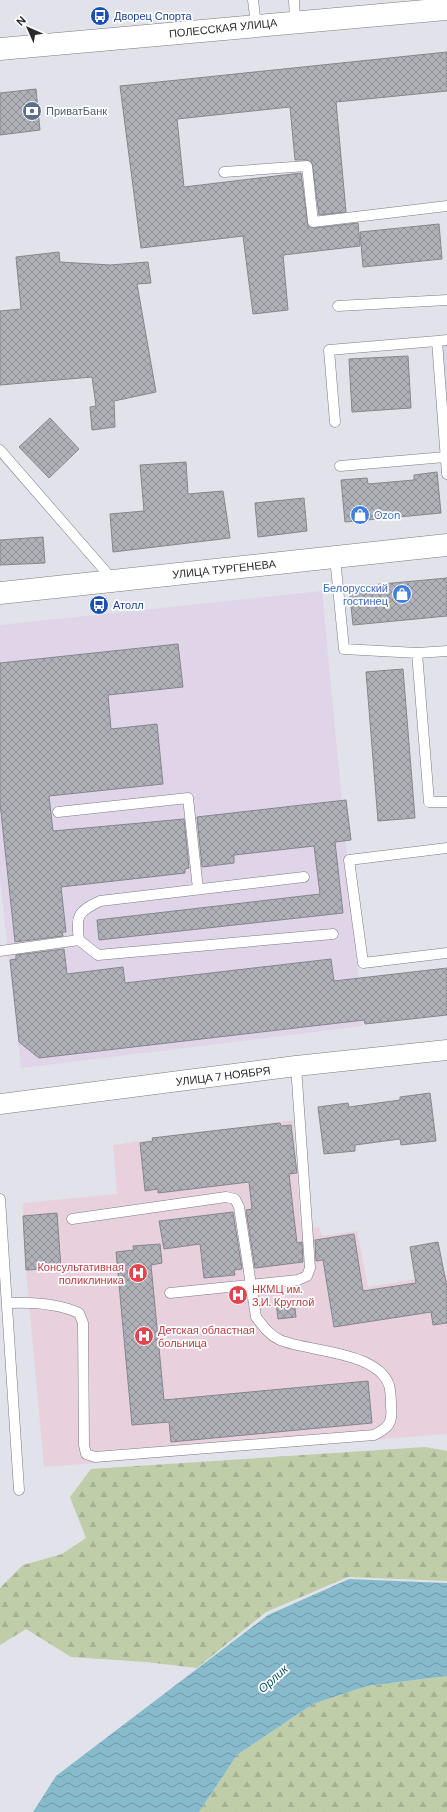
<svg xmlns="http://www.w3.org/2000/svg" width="447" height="1812" viewBox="0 0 447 1812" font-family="'DM Sans',sans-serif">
<defs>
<pattern id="forest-firs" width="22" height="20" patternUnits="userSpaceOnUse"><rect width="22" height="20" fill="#bfcea9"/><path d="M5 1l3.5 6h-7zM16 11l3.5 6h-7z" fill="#a4b192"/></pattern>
<pattern id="water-waves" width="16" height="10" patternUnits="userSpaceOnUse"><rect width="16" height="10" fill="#87bbcc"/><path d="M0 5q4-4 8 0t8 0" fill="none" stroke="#6f98a6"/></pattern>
<pattern id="building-cross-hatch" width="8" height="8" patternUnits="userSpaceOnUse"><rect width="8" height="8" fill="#b0b0b8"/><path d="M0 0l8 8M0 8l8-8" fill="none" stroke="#8f8f96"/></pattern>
</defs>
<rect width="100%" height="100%" fill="#e1e2ea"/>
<!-- built -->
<path fill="#d6d6e5" d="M447,337V489L436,338Z"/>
<!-- education -->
<path fill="#dfd4e8" d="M322,591L363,1026L21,1068L0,879V625Z"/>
<!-- medical -->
<path fill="#e8d1dd" d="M293,1120L301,1229L319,1227L322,1236L357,1231L368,1287L447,1274V1434L44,1467L26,1270L23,1203L117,1194L113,1145Z"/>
<!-- forest -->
<path fill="url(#forest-firs)" d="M425,1447L447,1451V1581L348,1577L266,1612L197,1668L146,1662L71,1657L26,1629L0,1645V1588L23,1565L62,1554L86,1538L70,1497L91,1469Z
M447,1676V1812H199L237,1755L313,1704L367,1686Z"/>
<!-- water -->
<path fill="url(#water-waves)" d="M349,1579L447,1583V1676L367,1686L313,1704L237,1755L199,1812H33L56,1776L268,1615Z"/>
<!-- building -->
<path fill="url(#building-cross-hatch)" stroke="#86868d" d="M447,52V91L336,102L346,212L319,215L312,163L307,160H295L290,107L177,119L184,187L301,173L308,226L314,228L358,223L360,246L283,255L288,310L253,314L243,236L141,248L120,86Z
M36,89L40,130L0,135V93Z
M439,224L442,259L363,267L360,232Z
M59,252L60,262L110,265L148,262L151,283L137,284L156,392L114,401L115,427L92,430L90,407L96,406L92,377L0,385V311L21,309L16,257Z
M408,356L411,408L352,412L349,359Z
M50,418L79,449L49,478L19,447Z
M186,462L188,494L223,491L230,538L113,552L110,514L144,511L140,465Z
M437,472L441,513L345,522L341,480L367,478L368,484L414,480V475Z
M304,498L307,531L258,537L255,503Z
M43,537L45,563L0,565V540Z
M447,578V616L353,625L349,587Z
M178,644L183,687L108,695L111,729L157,724L163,784L49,796L53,831L184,819L189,868L185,869V873L61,887L66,932H62L63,936L15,942L0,803V663Z
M403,669L415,818L378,821L366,672Z
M346,800L351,840L335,842L343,913L99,940L97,920L320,894L314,846L234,855V863L202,867L197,817Z
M64,949L67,974L123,967L125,983L331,959L334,981L447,968V1015L365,1024L364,1020L39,1058L19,1042L10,960L16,959V955Z
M430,1093L436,1141L401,1145L400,1139L355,1145V1151L324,1154L318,1107L348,1103L349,1107L400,1100V1097Z
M280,1123L281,1126L291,1125L297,1173L289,1174L297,1243L302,1242L303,1262L255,1268L246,1210L252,1209L249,1182L158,1193V1189L145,1191L140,1143L153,1141L152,1138Z
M233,1212L242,1269L234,1270L235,1275L204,1278L200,1244L164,1249L159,1221Z
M57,1213L61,1268L26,1270L23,1216Z
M354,1234L363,1291L416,1283L410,1247L438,1242L447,1287V1323L433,1325L431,1312L334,1327L323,1260L316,1261L315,1240Z
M160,1244L162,1263L151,1265L164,1400L368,1381L372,1423L171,1442L169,1422L132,1425L116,1252L134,1250L133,1246Z
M294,1300L296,1317L278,1319L276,1302Z"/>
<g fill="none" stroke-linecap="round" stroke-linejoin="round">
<defs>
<path id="service" d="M253,0L256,25
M294,0L295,22
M224,172L307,166L313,222L447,206
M338,306L447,300
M447,340L437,341L447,474
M335,422L329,350L437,341
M0,450L113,580
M340,466L445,457
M335,557L344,649L417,653
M447,651L417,653L429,802H447
M58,812L188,798L198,889
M447,848L349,860L363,963L447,953
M79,940C76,916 77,912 100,901L304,877
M0,951L79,940L98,955L333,934
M0,1199L19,1490
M170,1293L298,1280L307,1276L310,1268L296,1066
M8,1303C31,1302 57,1303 79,1313L83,1323L84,1445L86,1454L95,1457L374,1435C388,1428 393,1423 391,1407C391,1400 391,1392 389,1385C377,1351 309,1352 280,1340C269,1335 263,1326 256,1317L239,1207L235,1199L226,1197L72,1219"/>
<path id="minor" d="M0,1104L296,1066L447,1050"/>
<path id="primary" d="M0,49L447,9
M0,593L447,545"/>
</defs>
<!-- service casing -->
<use href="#service" stroke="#7a7a81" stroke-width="11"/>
<!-- minor casing -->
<use href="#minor" stroke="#7a7a81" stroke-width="21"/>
<!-- primary casing -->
<use href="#primary" stroke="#7a7a81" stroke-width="23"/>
<!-- service -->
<use href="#service" stroke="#fff" stroke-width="10"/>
<!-- minor -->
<use href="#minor" stroke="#fff" stroke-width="20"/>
<!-- primary -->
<use href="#primary" stroke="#fff" stroke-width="22"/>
</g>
<!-- icons -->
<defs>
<symbol id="bus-disc" viewBox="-11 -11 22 22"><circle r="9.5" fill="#1a4fb4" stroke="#fff"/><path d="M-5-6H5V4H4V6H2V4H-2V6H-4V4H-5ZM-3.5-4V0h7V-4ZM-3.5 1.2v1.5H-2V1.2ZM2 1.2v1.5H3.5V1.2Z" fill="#fff"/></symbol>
<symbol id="bank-disc" viewBox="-11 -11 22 22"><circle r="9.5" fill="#5c6f8a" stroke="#fff"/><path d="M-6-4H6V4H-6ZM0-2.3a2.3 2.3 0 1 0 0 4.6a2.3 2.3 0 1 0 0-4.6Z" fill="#fff"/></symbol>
<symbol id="shop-disc" viewBox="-11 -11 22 22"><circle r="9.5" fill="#3f7fe0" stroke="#fff"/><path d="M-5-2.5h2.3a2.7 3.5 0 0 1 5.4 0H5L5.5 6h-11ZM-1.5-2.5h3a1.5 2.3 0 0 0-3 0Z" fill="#fff"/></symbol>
<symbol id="hospital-disc" viewBox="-11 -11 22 22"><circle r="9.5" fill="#e0444e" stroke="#fff"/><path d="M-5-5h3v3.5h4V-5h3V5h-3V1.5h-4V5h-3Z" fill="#fff"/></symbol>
</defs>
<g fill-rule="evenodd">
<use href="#bus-disc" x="89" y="5" width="22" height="22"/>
<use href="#bank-disc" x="21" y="100" width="22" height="22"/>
<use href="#shop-disc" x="349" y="504" width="22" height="22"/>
<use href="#shop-disc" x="391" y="583" width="22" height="22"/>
<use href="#bus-disc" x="88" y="594" width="22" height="22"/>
<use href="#hospital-disc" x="127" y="1262" width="22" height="22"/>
<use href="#hospital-disc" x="227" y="1284" width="22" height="22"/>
<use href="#hospital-disc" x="133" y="1325" width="22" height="22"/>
</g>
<g text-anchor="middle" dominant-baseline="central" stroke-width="3.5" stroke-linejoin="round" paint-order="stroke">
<!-- transit labels -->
<g font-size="11" fill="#164399" stroke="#fff" text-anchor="start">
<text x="114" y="16">Дворец Спорта</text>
<text x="113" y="605">Атолл</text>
</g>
<!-- street labels -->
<g font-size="11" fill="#2b2b2e" stroke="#fff">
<text transform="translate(223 28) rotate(-6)">ПОЛЕССКАЯ УЛИЦА</text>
<text transform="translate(224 569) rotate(-6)">УЛИЦА ТУРГЕНЕВА</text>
<text transform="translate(223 1076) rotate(-7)">УЛИЦА 7 НОЯБРЯ</text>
</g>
<!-- service labels -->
<g font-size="11" fill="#4e5e75" stroke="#fff" text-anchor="start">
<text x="46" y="111">ПриватБанк</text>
</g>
<!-- shop labels -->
<g font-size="11" fill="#366cbe" stroke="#fff" text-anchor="start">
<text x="374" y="515">Ozon</text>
<text x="388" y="588" text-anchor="end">Белорусский<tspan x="388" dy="13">гостинец</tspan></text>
</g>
<!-- health labels -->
<g font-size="11" fill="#be3a42" stroke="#fff" text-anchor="start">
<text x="124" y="1267" text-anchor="end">Консультативная<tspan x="124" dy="13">поликлиника</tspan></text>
<text x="252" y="1289">НКМЦ им.<tspan x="252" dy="13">З.И. Круглой</tspan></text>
<text x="158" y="1330">Детская областная<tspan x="158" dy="13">больница</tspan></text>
</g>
<!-- water labels -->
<g font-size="12" font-style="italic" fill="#0e5769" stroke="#fff">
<text transform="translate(273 1679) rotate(-42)">Орлик</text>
</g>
</g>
<!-- north arrow -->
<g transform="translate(28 28) rotate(315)" stroke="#ffffff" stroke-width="3" paint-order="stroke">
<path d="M0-3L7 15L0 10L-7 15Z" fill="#2b2b2e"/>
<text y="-6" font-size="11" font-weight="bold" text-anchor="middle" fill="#2b2b2e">N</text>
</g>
</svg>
